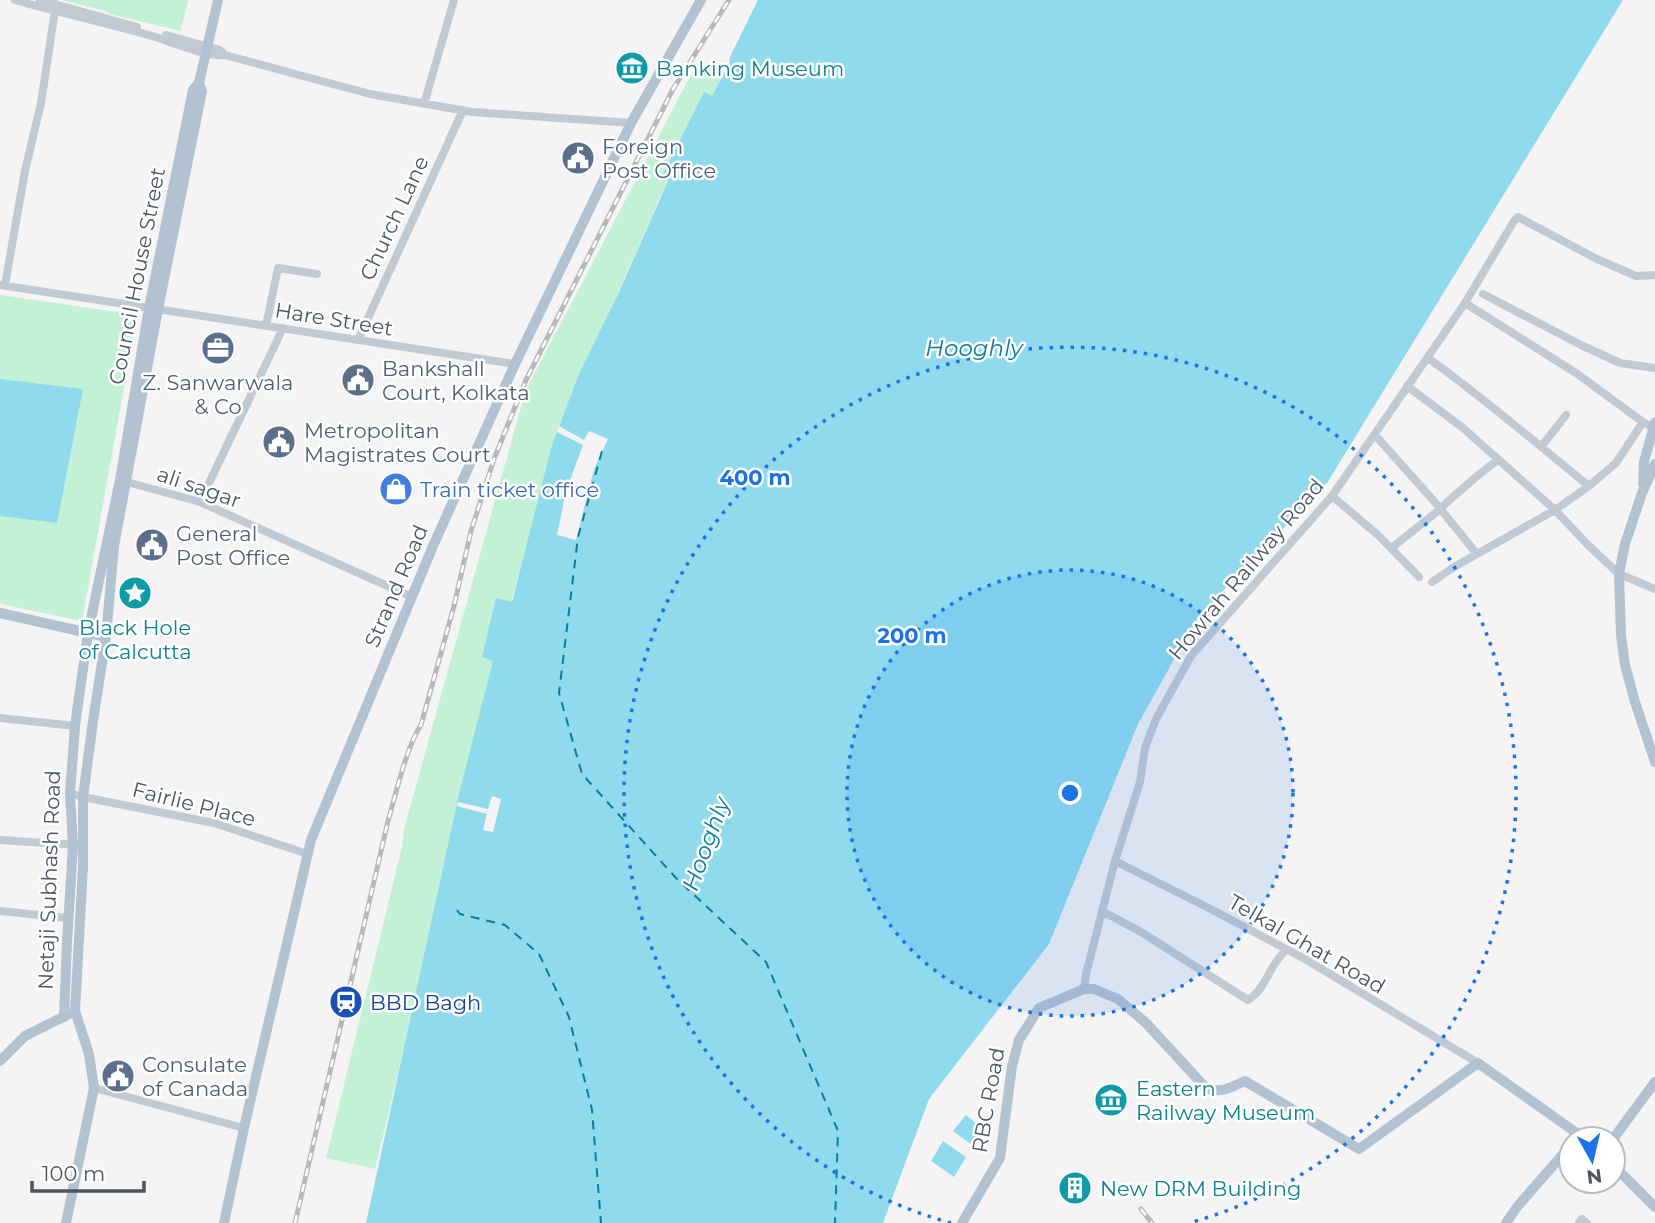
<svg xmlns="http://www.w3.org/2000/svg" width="1655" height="1223" viewBox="0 0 1655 1223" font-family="Montserrat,sans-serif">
<rect width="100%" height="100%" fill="#f5f3f3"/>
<!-- green -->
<path fill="#c3f1d5" d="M62,0H188L181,31L110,14L106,11Z
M697,63L723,75L712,96L704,93L663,177L668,180L559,426L511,603L375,1169L326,1158L402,847L404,829L525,392Z
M0,295L137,315L82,621L0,604Z"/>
<!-- water -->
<path fill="#90daee" d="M758,0H1623L1327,483L1197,618L1138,724L1049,944L929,1099L883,1223H366L459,794L493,661L482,657L496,598L512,602L552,445L579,374L619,292L668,181L662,176L704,92L712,96L729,64L730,57Z
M0,379L83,389L57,523L0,516Z
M966,1115L985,1131L975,1147L953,1131Z
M943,1141L966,1157L954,1177L931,1161Z"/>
<!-- pier -->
<path fill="#f5f3f3" d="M559,426L584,440L589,431L608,439L594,469L576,540L557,535L566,491L583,445L557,432Z
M492,796L501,799L493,832L483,830L487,814L457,806L458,802L488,809Z"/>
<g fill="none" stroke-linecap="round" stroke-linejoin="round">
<!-- ferry -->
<path stroke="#0c7c9b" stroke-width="2" stroke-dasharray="9 7" stroke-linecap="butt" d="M602,451L578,537L559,693L582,774L676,878L766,962L838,1131L835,1223
M457,910L460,914L505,925L539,954L569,1017L592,1110L601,1223"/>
<!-- minor -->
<path stroke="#c1cad2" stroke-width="8" d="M15,0C60,13 106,23 152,36C172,42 205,57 225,55L370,94L472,112L631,123
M40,0L137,27
M166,35L220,50L225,55
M424,104L454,0
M0,285L515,364
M5,285L25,171L41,103L56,4
M1483,294L1581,345L1620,363L1655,368
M1465,303L1576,373L1643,422L1655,429
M266,326L278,268L317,274
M358,340L463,110
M1428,358C1484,398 1536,443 1589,486L1616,463L1643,422
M1407,386L1463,428L1555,510L1589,486
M1375,435L1433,500L1477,554L1555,510L1589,546L1619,574L1655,589
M1541,447L1566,415
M127,482L200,502L412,597
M1332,496L1378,535L1419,577
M200,502L283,328
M1392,548C1409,533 1427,521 1443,506C1461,490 1478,474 1498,460
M1432,582L1454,567L1477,554
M0,718L75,726
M70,793L83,797L214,823L308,854
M0,840L77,845
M1115,861L1205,906L1305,959L1478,1063
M0,911L68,918
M1102,911L1141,932L1248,1000C1260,993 1266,979 1272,968C1276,961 1282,955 1286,949
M1084,989L1086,974L1115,861L1140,782L1145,748L1156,719L1191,656L1332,496L1465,303L1514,221L1518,217L1597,259L1636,276L1655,275
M94,1088L244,1128
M1579,1223L1582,1219L1587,1223"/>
<!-- major -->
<path stroke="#b3c2d1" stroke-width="10" d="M1655,464L1642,493L1625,544L1619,574L1621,635L1625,665L1635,702L1655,762
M1643,484L1644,462L1655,422
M0,613L106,637
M64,1017L67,942L73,846L70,793L75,726L88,633L120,480L149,308L193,90L199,83L218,0
M0,1061L25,1036L69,1014
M1598,1139L1604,1137L1611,1139
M1613,1139L1655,1082
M1613,1140C1619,1147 1619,1155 1613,1162
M1613,1165L1655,1207
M66,1223L94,1088L89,1054L75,1011L83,867V797L93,721L106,637L114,546L158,309L202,91L199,83
M224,1223L244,1128L311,840L433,546L515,364L631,123L701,0
M962,1223L1000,1158L1012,1066L1019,1040L1039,1008L1084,989H1094L1118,999L1146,1023L1205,1087C1220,1095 1231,1087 1245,1081L1359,1149L1478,1063L1585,1139
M1506,1223L1517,1207L1571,1145"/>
<defs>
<path id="rail" d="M1141,1209L1152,1223
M295,1223L388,821C396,794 406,748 421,725L454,606L471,531L494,459L526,380L673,89L729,0"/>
</defs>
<!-- rail casing -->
<use href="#rail" stroke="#b5b8bd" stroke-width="5"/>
<!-- rail -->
<use href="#rail" stroke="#fff" stroke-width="2.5" stroke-dasharray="8" stroke-linecap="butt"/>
</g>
<!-- distance rings -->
<circle cx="1070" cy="793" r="223" fill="#1a73e8" fill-opacity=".12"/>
<g fill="none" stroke="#1a73e8" stroke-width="3.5" stroke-dasharray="3.5 7">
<circle cx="1070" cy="793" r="223"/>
<path d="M951 1223A446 446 0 1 1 1189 1223"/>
</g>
<!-- icons -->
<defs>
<symbol id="museum-disc" viewBox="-11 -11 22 22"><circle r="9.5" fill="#0f9aa8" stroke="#fff"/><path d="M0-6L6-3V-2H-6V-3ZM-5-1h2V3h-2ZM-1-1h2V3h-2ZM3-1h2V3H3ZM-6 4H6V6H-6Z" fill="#fff"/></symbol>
<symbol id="civic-disc" viewBox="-11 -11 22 22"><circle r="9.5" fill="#5c6f8a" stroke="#fff"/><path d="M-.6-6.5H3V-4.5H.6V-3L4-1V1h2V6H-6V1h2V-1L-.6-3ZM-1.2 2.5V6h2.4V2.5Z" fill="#fff"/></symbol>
<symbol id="office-disc" viewBox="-11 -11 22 22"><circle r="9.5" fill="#5c6f8a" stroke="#fff"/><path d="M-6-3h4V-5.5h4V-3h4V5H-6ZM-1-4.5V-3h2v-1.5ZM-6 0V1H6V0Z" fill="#fff"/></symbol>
<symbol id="shop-disc" viewBox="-11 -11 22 22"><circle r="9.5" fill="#3f7fe0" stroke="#fff"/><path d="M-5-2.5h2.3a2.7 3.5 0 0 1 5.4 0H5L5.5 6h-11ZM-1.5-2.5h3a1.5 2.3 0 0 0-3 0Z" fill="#fff"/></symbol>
<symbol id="sight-disc" viewBox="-11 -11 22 22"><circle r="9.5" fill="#0f9aa8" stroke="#fff"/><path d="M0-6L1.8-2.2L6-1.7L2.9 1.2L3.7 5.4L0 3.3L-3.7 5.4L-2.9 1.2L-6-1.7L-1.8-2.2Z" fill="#fff"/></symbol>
<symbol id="station-disc" viewBox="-11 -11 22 22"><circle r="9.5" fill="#1a4fb4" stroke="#fff"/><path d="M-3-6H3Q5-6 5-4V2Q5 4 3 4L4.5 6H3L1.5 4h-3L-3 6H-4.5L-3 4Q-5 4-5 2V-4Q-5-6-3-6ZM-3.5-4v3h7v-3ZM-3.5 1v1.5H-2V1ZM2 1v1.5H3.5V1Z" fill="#fff"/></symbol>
<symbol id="building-disc" viewBox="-11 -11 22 22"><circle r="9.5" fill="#0f9aa8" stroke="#fff"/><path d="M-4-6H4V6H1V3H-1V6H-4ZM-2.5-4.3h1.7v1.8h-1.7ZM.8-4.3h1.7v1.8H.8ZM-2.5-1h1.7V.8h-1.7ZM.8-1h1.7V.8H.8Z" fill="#fff"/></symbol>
</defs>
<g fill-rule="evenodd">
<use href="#museum-disc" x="613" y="49" width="38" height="38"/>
<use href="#civic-disc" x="559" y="139" width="38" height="38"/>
<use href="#office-disc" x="199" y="329" width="38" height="38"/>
<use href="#civic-disc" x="339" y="361" width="38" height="38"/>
<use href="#civic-disc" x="260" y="423" width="38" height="38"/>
<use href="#shop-disc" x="377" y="470" width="38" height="38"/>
<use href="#civic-disc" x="133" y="526" width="38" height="38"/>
<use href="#sight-disc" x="116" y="574" width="38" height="38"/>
<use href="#station-disc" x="327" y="983" width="38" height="38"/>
<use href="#civic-disc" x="99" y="1057" width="38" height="38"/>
<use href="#museum-disc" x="1092" y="1081" width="38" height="38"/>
<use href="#building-disc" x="1056" y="1169" width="38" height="38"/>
</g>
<g text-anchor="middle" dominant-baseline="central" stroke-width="5" stroke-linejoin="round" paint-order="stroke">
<!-- culture labels -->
<g font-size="21" fill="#0d838f" stroke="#fff" text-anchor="start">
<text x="656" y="68">Banking Museum</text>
<text x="135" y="627" text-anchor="middle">Black Hole<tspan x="135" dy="24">of Calcutta</tspan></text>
<text x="1136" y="1088">Eastern<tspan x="1136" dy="24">Railway Museum</tspan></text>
<text x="1100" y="1188">New DRM Building</text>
</g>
<!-- service labels -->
<g font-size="21" fill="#4e5e75" stroke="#fff" text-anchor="start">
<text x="602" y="146">Foreign<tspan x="602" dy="24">Post Office</tspan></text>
<text x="382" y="368">Bankshall<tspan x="382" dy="24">Court, Kolkata</tspan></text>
<text x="218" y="382" text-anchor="middle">Z. Sanwarwala<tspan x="218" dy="24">&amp; Co</tspan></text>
<text x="304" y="430">Metropolitan<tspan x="304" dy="24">Magistrates Court</tspan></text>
<text x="176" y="533">General<tspan x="176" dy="24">Post Office</tspan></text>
<text x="142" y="1064">Consulate<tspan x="142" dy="24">of Canada</tspan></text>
</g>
<!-- street labels -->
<g font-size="21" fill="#4a5661" stroke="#fff">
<text transform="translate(394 218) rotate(-65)">Church Lane</text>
<text transform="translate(137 276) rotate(-79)">Council House Street</text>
<text transform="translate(334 319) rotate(9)">Hare Street</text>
<text transform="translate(199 487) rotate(19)">ali sagar</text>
<text transform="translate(1246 569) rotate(-50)">Howrah Railway Road</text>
<text transform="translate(396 586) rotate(-67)">Strand Road</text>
<text transform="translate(194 804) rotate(14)">Fairlie Place</text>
<text transform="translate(49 880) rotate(-88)">Netaji Subhash Road</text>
<text transform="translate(1307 944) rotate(30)">Telkal Ghat Road</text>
<text transform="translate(988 1100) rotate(-80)">RBC Road</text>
</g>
<!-- shop labels -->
<g font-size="21" fill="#366cbe" stroke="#fff" text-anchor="start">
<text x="420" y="489">Train ticket office</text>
</g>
<!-- transit labels -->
<g font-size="21" fill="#164399" stroke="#fff" text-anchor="start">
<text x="370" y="1002">BBD Bagh</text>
</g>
<!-- water labels -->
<g font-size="23" font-style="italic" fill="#0c7c9b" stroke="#fff">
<text x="974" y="348">Hooghly</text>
<text transform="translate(706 844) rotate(-70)">Hooghly</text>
</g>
</g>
<circle cx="1070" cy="793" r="10" fill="#1a73e8" stroke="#fff" stroke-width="3.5"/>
<g font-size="21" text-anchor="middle" font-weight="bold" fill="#1a73e8" stroke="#fff" stroke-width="5" stroke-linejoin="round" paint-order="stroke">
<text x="755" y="485">400 m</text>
<text x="912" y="643">200 m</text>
</g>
<!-- north arrow -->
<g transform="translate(1592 1160) rotate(172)"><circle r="33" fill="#ffffff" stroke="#b7bbc0" stroke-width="2"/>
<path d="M0-5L12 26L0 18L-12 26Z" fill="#1a73e8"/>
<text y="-10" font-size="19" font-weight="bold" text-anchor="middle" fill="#4a5661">N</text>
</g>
<!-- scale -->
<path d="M32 1181v10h112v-10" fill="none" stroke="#4a5661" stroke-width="3.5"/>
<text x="42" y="1181" font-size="21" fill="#4a5661" stroke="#ffffff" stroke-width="5" paint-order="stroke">100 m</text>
</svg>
